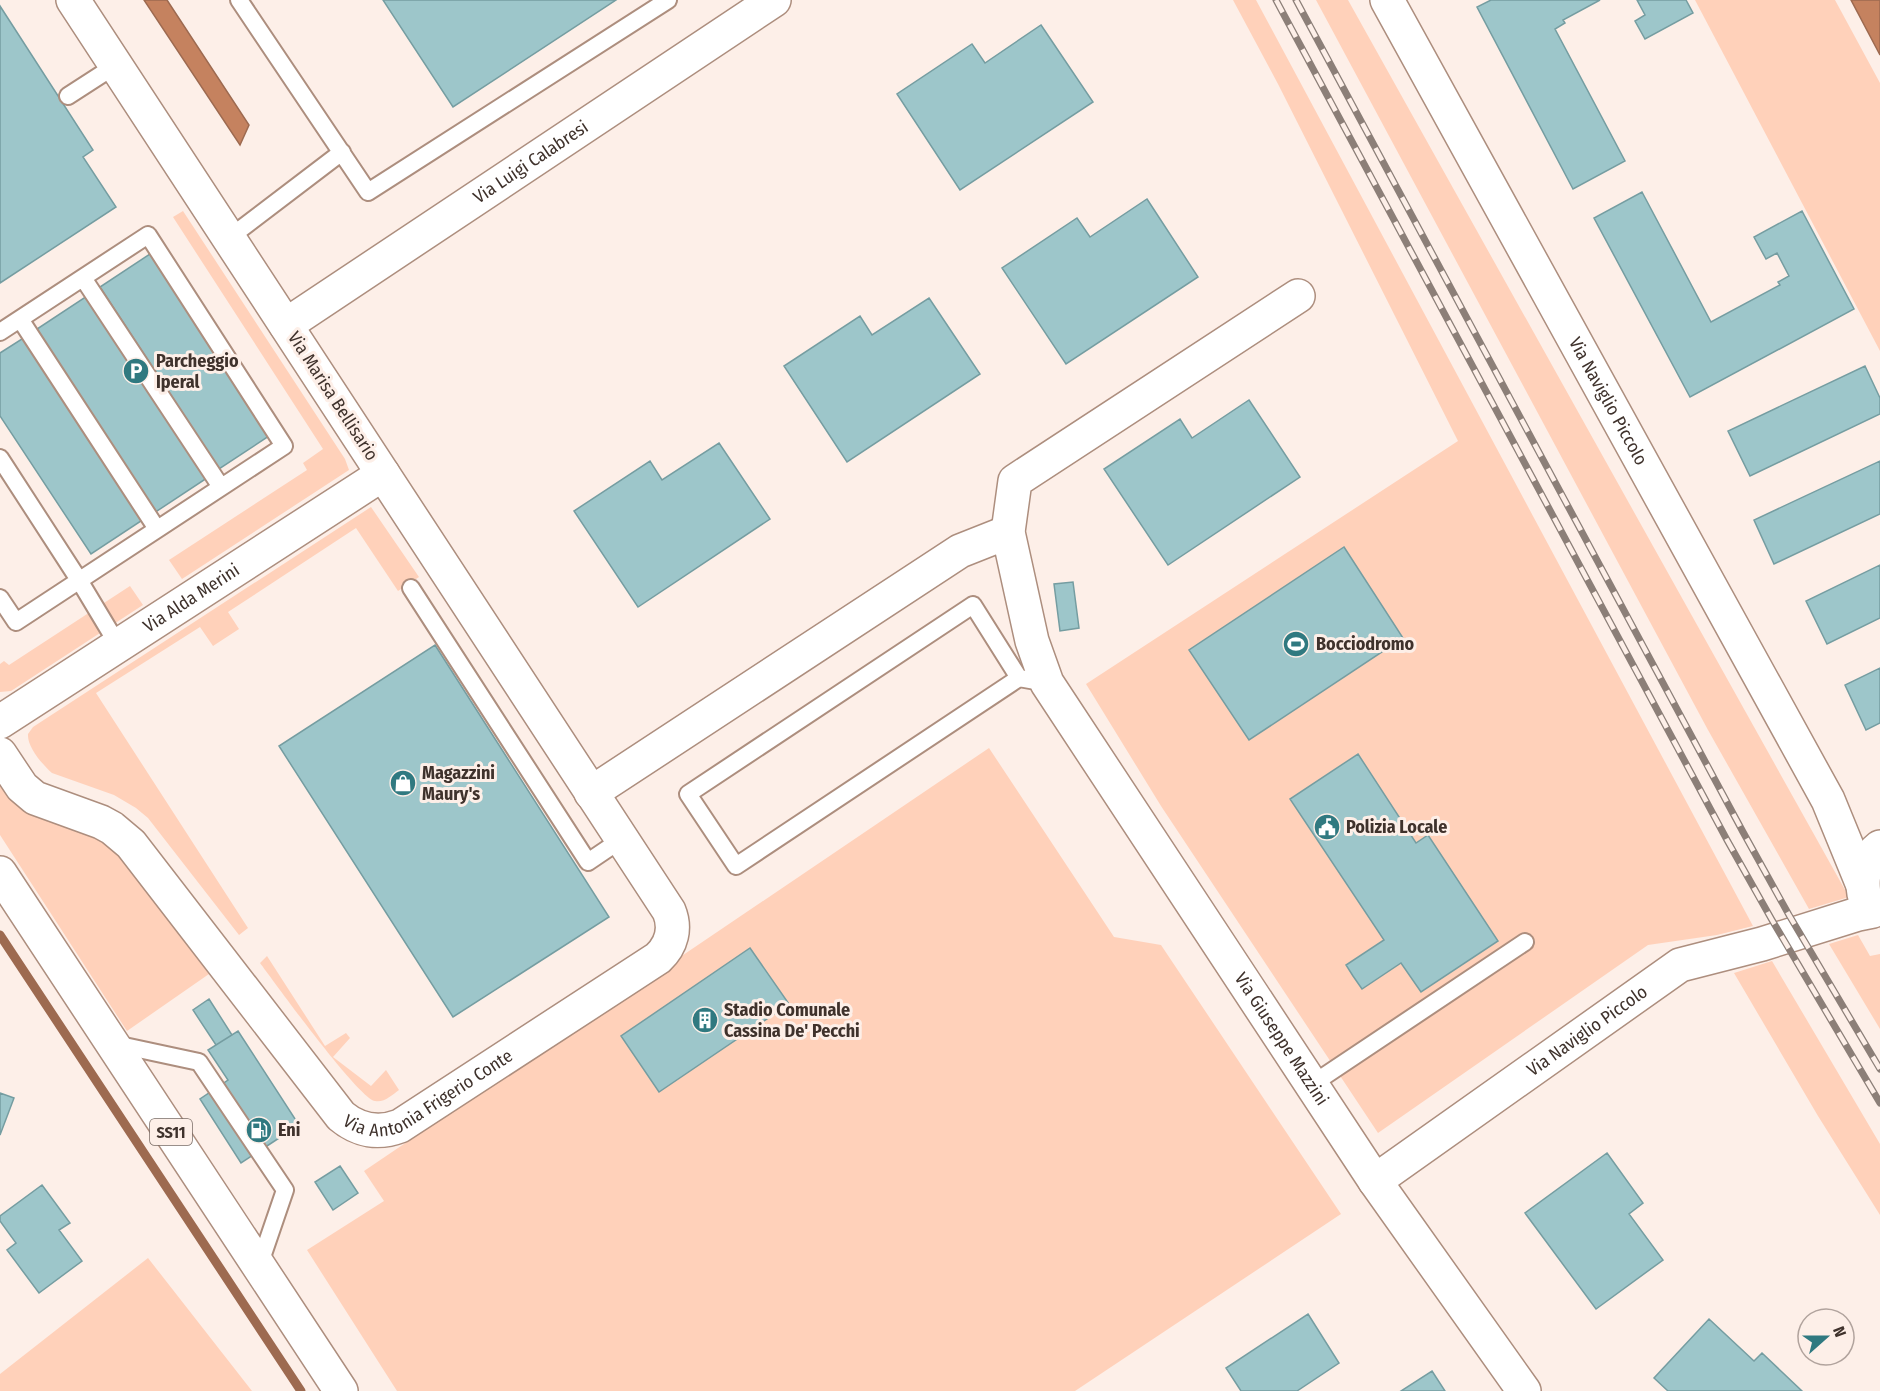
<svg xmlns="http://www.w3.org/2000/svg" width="1880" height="1391" viewBox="0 0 1880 1391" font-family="'Fira Sans Condensed',sans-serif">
<rect width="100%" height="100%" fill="#fdefe8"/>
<!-- green -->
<path fill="#ffd1ba" d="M1233,0H1256L1753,926L1717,935L1648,945L1378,1133L1161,806L1086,684L1458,441L1278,84Z
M1316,0H1348L1849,897L1809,909L1708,730Z
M1695,0H1835L1880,83V351Z
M183,211L345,459L349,470L182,579L169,560L307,470L303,463L323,449L173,217Z
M371,507L419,577L398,591L356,528L228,612L239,629L213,646L200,627L96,693L248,928L239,935L148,818L136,808L114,795L52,773C42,764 27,747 28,734L33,727Z
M130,586L143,605L11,691L0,692V664L4,661L9,665Z
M989,748L1114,937L1161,945L1341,1214L1075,1391H397L307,1250L384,1201L364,1171Z
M0,784C29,832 73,818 109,847C124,858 134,875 145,890C166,918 188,946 209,974L127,1031L0,835Z
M1858,935L1870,956L1880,954V1029L1829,944Z
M267,956L325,1046L346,1033L350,1038L333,1057L371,1086L386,1070L399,1090C392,1095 384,1103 375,1101C358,1098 275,983 260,963Z
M1772,961L1880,1144V1215L1818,1116L1734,973Z
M148,1258L252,1391H0V1374Z"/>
<!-- water -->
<path fill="#c5825f" stroke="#9d6a50" stroke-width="1.5" d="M144,0H167L249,125L240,145Z
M1851,0H1880V55Z"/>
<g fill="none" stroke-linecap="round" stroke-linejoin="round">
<!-- stream -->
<path stroke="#9d6a50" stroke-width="9" d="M0,935L301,1391"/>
</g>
<!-- building -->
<path fill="#9dc6ca" stroke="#759da1" stroke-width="1.5" d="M383,0H616L453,107Z
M1491,0H1600L1563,20L1565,23L1555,29L1625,161L1573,189L1477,7Z
M1637,0H1686L1693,13L1645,39L1635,21L1645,15Z
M0,6L93,150L83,157L116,207L0,283Z
M1041,25L1093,102L960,190L897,94L972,44L985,63Z
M1642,192L1711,322L1780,285L1778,282L1789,276L1777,253L1766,259L1754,237L1802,211L1854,309L1690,397L1594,218Z
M1147,199L1198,277L1066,364L1002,268L1077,218L1090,237Z
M153,252L272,434L219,469L100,287Z
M87,296L207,478L154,513L34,331Z
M929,298L980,374L847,462L784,366L860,316L872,335Z
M25,337L144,519L91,554L0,416V353Z
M1865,366L1880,398V414L1750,476L1728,431Z
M1249,400L1300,477L1168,565L1104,469L1180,419L1192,438Z
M719,443L770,519L638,607L574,511L650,461L662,480Z
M1880,461V514L1774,564L1754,520Z
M1344,547L1403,638L1249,740L1189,650Z
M1880,565V618L1827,644L1806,601Z
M1073,582L1079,628L1060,631L1054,584Z
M435,645L609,917L453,1017L279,746Z
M1880,668V723L1866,730L1845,685Z
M1358,754L1416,843L1428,835L1498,941L1421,992L1401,963L1362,989L1353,976L1346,965L1384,940L1290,799Z
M750,948L789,1004L659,1092L621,1036Z
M209,999L232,1035L216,1045L193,1010Z
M238,1031L299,1125L241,1163L200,1099L228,1080L208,1050Z
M0,1093L14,1098L0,1135Z
M1607,1153L1643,1203L1629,1214L1663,1260L1596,1309L1525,1213Z
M340,1166L358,1193L333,1210L315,1182Z
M42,1185L70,1223L59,1230L82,1261L39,1293L7,1250L16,1243L0,1221V1216Z
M1308,1314L1339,1363L1297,1391H1241L1226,1368Z
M1709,1319L1754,1361L1762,1353L1802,1391H1668L1654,1378Z
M1432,1371L1445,1391H1401Z"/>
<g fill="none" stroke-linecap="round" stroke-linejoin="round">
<defs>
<path id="service" d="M239,0L368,192L668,0
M68,96L116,65
M229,238L342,152
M83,278L221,487
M20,319L157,529
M0,332L148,235L284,446L16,622L0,598
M0,458L79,580L118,645
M411,588L588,862L622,839
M1019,678L973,605L688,794L736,866L1019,678L1047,683
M115,1044L199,1062L285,1190L259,1266
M1311,1085L1525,942"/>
<g id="minor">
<path id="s1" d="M1387,0L1828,800L1862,883"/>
<path id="s2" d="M1298,296L1015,481L1008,532L1032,641L1047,683L1375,1181L1524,1391"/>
<path id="s3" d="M286,325L774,0"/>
<path id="s4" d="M0,722L383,474"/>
<path id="s5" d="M0,754L22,787L35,798L101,822L112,828L131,844L341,1116C359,1131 379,1134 400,1126L658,958C672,945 676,928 669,911L73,0"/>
<path d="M591,793L960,551L1008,532"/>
<path d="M1864,894C1861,875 1865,859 1880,847"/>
<path id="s6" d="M1375,1181L1680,965L1762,944L1858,914L1873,911"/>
</g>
<path id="primary" d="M0,873L341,1391"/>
</defs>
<!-- service casing -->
<use href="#service" stroke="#ad8e7e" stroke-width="20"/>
<!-- minor casing -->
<use href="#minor" stroke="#ad8e7e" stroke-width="36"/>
<!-- primary casing -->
<use href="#primary" stroke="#ad8e7e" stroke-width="36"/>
<!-- service -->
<use href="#service" stroke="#fff" stroke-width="16"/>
<!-- minor -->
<use href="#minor" stroke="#fff" stroke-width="33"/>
<!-- primary -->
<use href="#primary" stroke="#fff" stroke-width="33"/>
<defs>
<path id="rail" d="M1276,0L1727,840L1772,920L1880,1103
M1296,0L1743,832L1789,915L1880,1069"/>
</defs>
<!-- rail casing -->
<use href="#rail" stroke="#8c7f78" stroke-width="7"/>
<!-- rail -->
<use href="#rail" stroke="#fdefe8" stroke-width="4.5" stroke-dasharray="14" stroke-linecap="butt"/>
</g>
<!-- icons -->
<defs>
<symbol id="parking-disc" viewBox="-11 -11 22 22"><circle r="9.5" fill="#307980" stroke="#fdefe8"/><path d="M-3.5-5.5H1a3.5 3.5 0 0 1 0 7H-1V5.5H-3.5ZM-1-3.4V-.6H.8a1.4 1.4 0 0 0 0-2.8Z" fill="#fff"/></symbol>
<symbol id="stadium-disc" viewBox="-11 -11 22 22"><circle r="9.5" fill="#307980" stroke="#fdefe8"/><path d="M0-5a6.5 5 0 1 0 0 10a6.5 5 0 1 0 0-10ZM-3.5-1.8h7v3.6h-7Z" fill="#fff"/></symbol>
<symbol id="shop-disc" viewBox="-11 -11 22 22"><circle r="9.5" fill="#307980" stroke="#fdefe8"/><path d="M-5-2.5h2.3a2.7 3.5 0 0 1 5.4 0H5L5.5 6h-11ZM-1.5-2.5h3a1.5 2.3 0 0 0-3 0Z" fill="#fff"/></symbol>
<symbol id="civic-disc" viewBox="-11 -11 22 22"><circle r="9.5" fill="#307980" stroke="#fdefe8"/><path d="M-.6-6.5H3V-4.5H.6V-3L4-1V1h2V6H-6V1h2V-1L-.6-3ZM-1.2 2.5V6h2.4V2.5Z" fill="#fff"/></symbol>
<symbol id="building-disc" viewBox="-11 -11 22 22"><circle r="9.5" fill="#307980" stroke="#fdefe8"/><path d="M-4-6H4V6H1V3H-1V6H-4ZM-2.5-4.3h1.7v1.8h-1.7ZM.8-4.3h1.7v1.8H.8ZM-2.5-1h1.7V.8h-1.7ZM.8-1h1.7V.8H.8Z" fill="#fff"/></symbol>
<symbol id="fuel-disc" viewBox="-11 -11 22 22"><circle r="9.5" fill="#307980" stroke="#fdefe8"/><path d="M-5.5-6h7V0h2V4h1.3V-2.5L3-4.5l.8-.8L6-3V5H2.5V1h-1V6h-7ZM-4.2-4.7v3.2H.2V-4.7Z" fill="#fff"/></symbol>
</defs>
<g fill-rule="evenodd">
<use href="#parking-disc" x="121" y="356" width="30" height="30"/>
<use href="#stadium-disc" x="1281" y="629" width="30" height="30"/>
<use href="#shop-disc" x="388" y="768" width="30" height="30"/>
<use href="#civic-disc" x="1312" y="812" width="30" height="30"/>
<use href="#building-disc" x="690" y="1005" width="30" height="30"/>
<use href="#fuel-disc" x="244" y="1115" width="30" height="30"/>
</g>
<g text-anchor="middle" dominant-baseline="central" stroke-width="6" stroke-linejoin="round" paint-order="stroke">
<!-- shield labels -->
<rect fill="#fdefe8" stroke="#786b64" stroke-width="1.5" x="150" y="1119" width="42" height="26" rx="4.5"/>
<g font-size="16" font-weight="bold" fill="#3f322c">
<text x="171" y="1132">SS11</text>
</g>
<!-- street labels -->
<g font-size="18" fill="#3f322c" stroke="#fdefe8">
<text stroke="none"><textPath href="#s3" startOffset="294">Via Luigi Calabresi</textPath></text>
<text transform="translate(333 396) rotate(57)">Via Marisa Bellisario</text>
<text stroke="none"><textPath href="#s1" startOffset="458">Via Naviglio Piccolo</textPath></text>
<text stroke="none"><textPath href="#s4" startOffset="228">Via Alda Merini</textPath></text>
<text stroke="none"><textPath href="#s6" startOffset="260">Via Naviglio Piccolo</textPath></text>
<text stroke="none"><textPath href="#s2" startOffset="972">Via Giuseppe Mazzini</textPath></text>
<text stroke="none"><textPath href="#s5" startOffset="608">Via Antonia Frigerio Conte</textPath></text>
</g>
<!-- poi labels -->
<g font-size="18" font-weight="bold" fill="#3f322c" stroke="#fdefe8" text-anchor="start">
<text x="156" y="361">Parcheggio<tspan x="156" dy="21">Iperal</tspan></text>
<text x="1316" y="644">Bocciodromo</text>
<text x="422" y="773">Magazzini<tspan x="422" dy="21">Maury's</tspan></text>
<text x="1346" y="827">Polizia Locale</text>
<text x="724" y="1010">Stadio Comunale<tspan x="724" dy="21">Cassina De' Pecchi</tspan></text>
<text x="278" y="1130">Eni</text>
</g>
</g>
<!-- north arrow -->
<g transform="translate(1826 1337) rotate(69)"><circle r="28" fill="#fdefe8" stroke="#b1a39d" stroke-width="1.5"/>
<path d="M0-4.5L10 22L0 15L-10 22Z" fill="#307980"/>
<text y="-9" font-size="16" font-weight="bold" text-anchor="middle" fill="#3f322c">N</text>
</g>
</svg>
